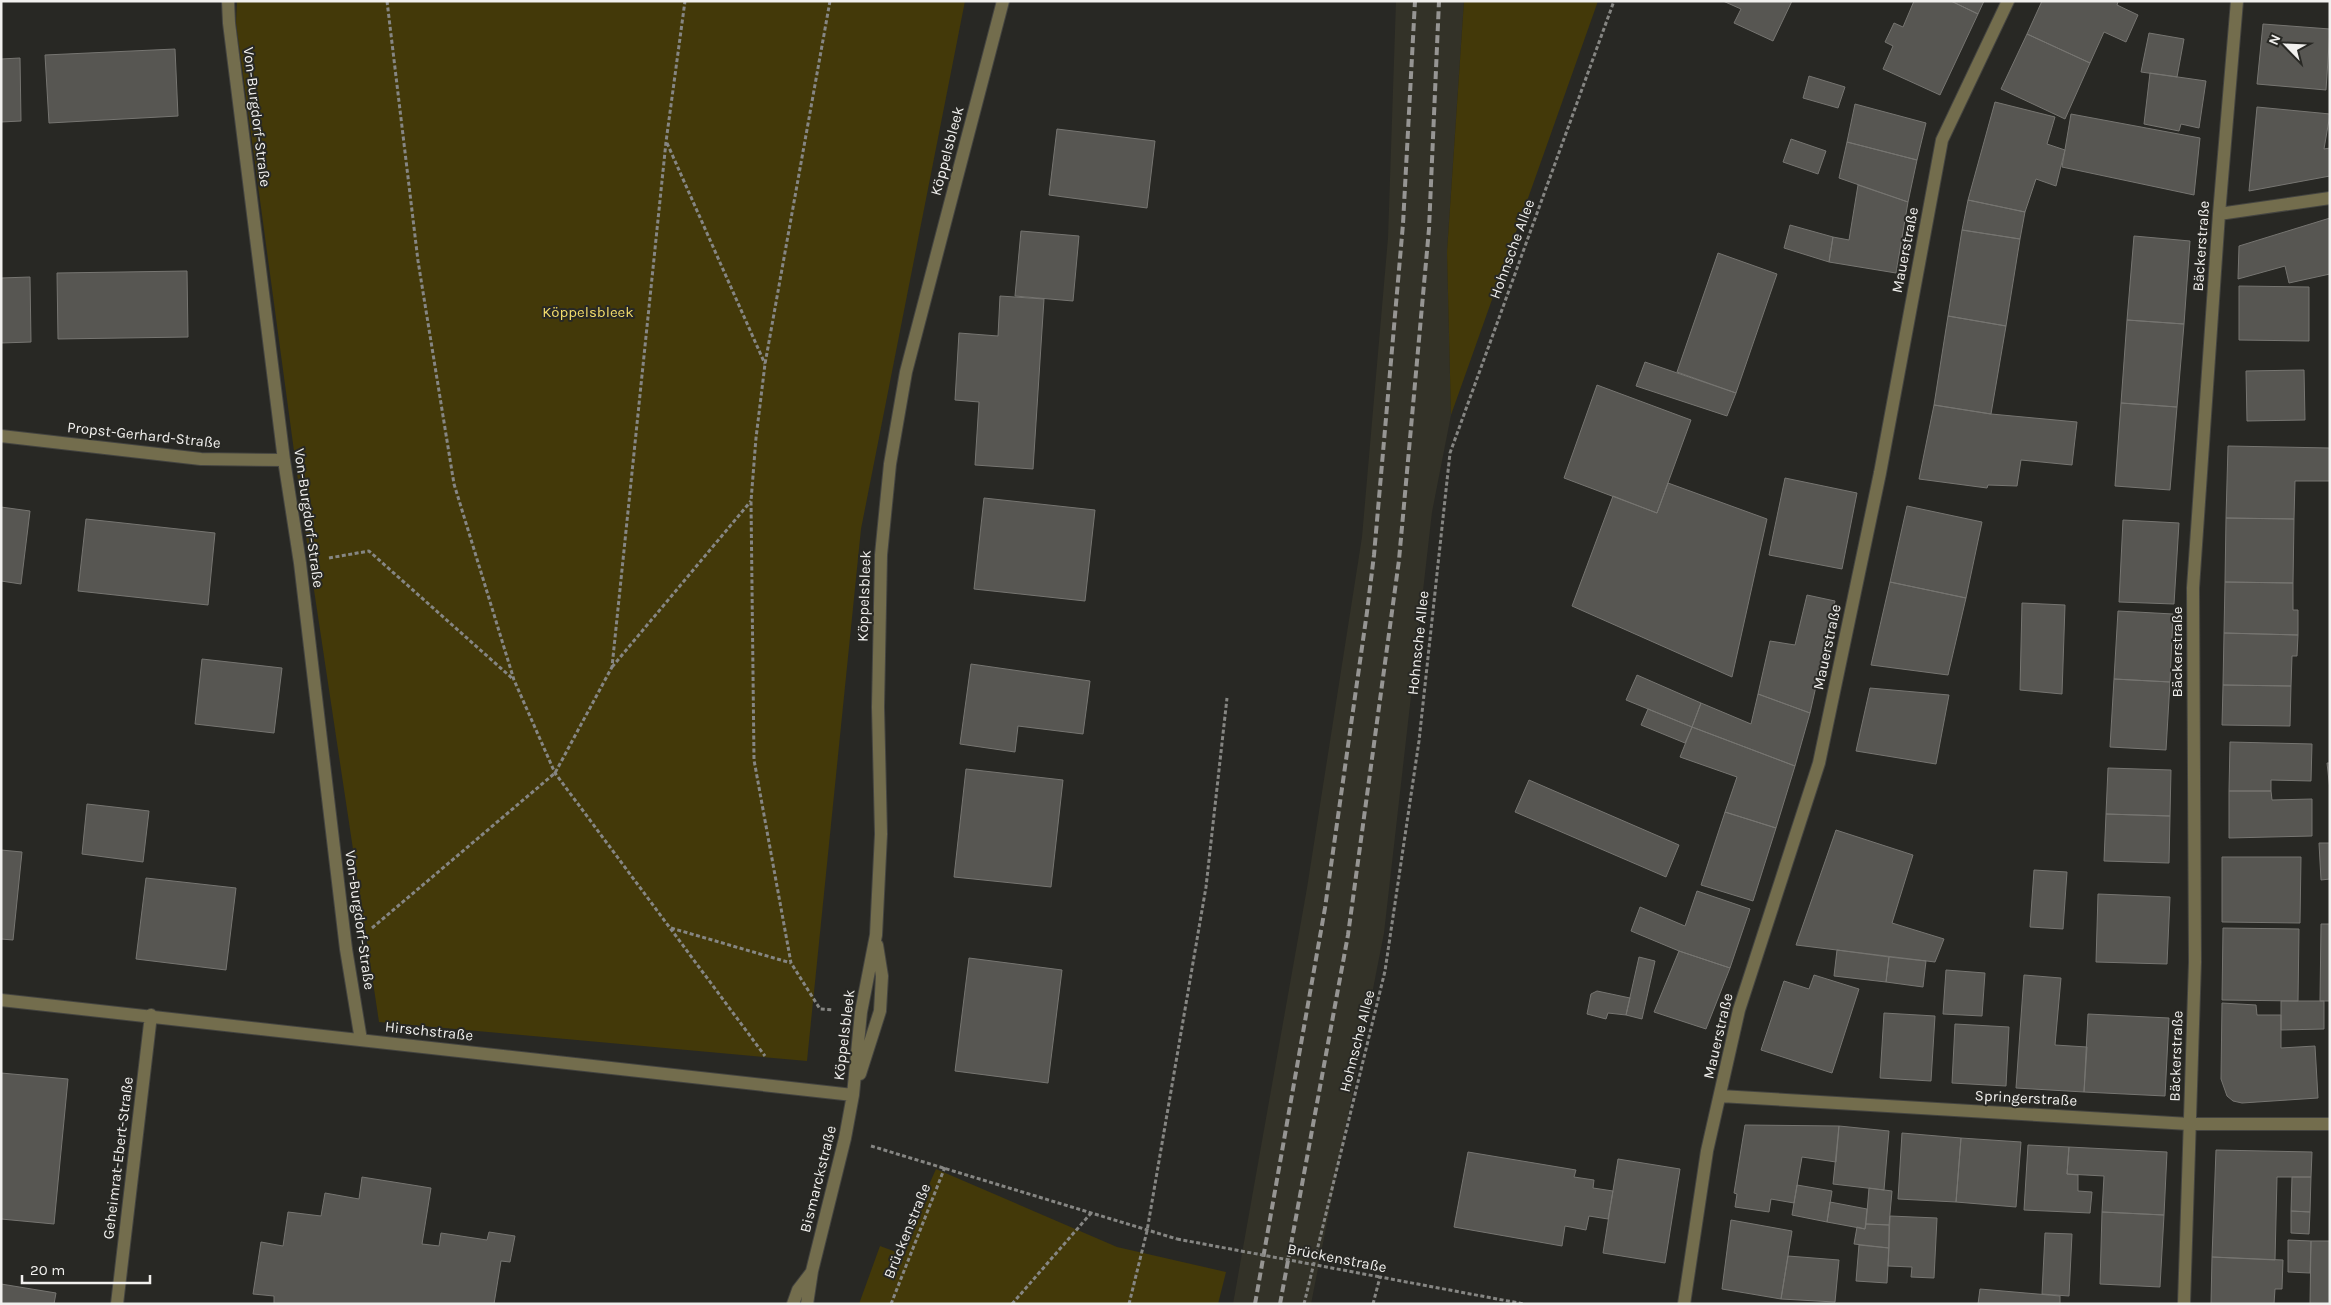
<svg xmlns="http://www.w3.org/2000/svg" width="2331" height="1305" viewBox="0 0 2331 1305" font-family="Karla,sans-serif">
<rect width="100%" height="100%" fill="#282824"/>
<!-- built -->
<path fill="#333228" d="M1396,1H1464L1447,252L1451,415L1432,512L1384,933L1311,1304H1233L1307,888L1362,537L1388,238Z"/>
<!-- green -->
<path fill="#433909" d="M237,1H965L861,529L807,1061L379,1022L302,510L236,23Z
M1464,1H1598L1451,415L1447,252Z
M936,1169L1117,1247L1226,1272L1218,1304H859L880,1246L899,1253Z"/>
<!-- building -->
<path fill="#575652" stroke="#767571" d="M1723,1H1792L1773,41L1734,23L1741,9Z
M1914,1H1951L1978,14L1940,95L1883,69L1893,46L1885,42L1894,23L1903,27Z
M1951,1H1984L1978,14Z
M2042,1H2116L2118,2L2117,5L2138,15L2126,42L2104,32L2090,63L2027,34Z
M2263,24L2330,29L2326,90L2257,84Z
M2149,33L2184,39L2177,77L2141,72Z
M2027,34L2090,63L2065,119L2001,89Z
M175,49L178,116L49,123L45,55Z
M20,58L21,121L1,122V59Z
M2150,73L2206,81L2199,128L2181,124L2179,131L2144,124Z
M1809,76L1845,87L1838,108L1803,98Z
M1995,102L2055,117L2047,144L2065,150L2056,186L2036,179L2025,212L1968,200Z
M1855,104L1926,123L1917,160L1847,142Z
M2257,107L2330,114L2324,149L2330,148V176L2249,191Z
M2071,114L2200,138L2194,195L2062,167Z
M1057,129L1155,141L1147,208L1049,195Z
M1791,139L1826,151L1818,174L1783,162Z
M1847,142L1917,160L1908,202L1839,178Z
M1858,185L1908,202L1896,273L1829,262L1833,237L1849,240Z
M1968,200L2025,212L2020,239L1962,230Z
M2330,218V274L2289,283L2285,266L2238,279L2239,246Z
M1790,225L1833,237L1829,262L1784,248Z
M1962,230L2020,239L2006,326L1948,316Z
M1021,231L1079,236L1073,301L1015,296Z
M2134,236L2190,241L2184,324L2127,320Z
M1718,253L1777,274L1736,393L1677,372Z
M187,271L188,337L58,339L57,273Z
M30,277L31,342L1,343V278Z
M2239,286L2309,287V341L2239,340Z
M1000,296L1044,299L1033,469L975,465L979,402L955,400L959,333L998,336Z
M1948,316L2006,326L1991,414L1934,405Z
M2127,320L2184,324L2177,407L2121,403Z
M1645,362L1736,393L1727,416L1636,386Z
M2304,370L2305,420L2247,421L2246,371Z
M1597,385L1691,420L1657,513L1564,478Z
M2121,403L2177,407L2170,490L2115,486Z
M1934,405L1991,414L2077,422L2072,465L2021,460L2017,486L1988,485L1987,488L1919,479Z
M2228,446L2330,448V481H2295L2294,519L2226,518Z
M1785,478L1857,493L1842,569L1769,555Z
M1668,483L1767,519L1732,677L1572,606L1613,496L1657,513Z
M984,498L1095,510L1085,601L974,589Z
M1907,506L1982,522L1966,598L1890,582Z
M1,507L30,511L21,584L1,581Z
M2226,518L2294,519L2293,583L2225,582Z
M86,519L215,533L208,605L78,591Z
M2123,520L2179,523L2174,604L2119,602Z
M1890,582L1966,598L1948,675L1871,665Z
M2225,582L2293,583V610H2298V635L2224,633Z
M1807,595L1835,601L1810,713L1758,694L1770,641L1795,645Z
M2022,603L2065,605L2062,694L2020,690Z
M2118,611L2173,614L2170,682L2114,679Z
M2224,633L2298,635L2297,656H2292L2291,686L2223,685Z
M202,659L282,668L274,733L195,724Z
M971,664L1090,681L1083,734L1018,726L1015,752L960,744Z
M1637,675L1701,703L1692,727L1626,700Z
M2114,679L2170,682L2166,750L2110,747Z
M2223,685L2291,686L2290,726L2222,725Z
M1870,688L1949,695L1936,764L1856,751Z
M1758,694L1810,713L1795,766L1692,727L1701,703L1751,724Z
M1648,709L1692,727L1685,743L1641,725Z
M1692,727L1795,766L1776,828L1725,812L1737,777L1680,757Z
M2230,742L2312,744L2311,781L2271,780V791H2229Z
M2327,763H2330V790Z
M2108,768L2171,770L2170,816L2106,814Z
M966,769L1063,780L1051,887L954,877Z
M1529,780L1679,845L1666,877L1515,812Z
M2229,791H2271L2272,800L2312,799V836L2229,838Z
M87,804L149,811L143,862L82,854Z
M1725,812L1776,828L1753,901L1701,885Z
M2106,814L2170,816L2169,863L2104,861Z
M1836,830L1913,855L1892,923L1944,939L1935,962L1796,945Z
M2319,843H2330V879L2321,880Z
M1,850L22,852L13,940L1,939Z
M2222,857H2301L2300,923L2222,922Z
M2034,870L2067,872L2063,929L2030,927Z
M146,878L236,888L226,970L136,959Z
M1697,891L1750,909L1730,968L1679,951L1631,931L1640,907L1685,926Z
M2098,894L2170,897L2167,964L2096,962Z
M2321,924H2330V1001H2320Z
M2223,928L2299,929L2298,1001L2222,1000Z
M1837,950L1889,957L1886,982L1834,976Z
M1679,951L1730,968L1706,1029L1654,1012Z
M1639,957L1655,961L1642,1019L1626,1015Z
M1889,957L1926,961L1923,987L1886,982Z
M969,958L1062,970L1048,1083L955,1071Z
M1946,970L1985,973L1982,1016L1943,1014Z
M1814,975L1859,989L1832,1073L1761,1050L1784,981L1809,989Z
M2024,975L2061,978L2055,1045L2087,1047L2084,1092L2016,1088Z
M1597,991L1630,998L1626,1015L1608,1013L1606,1019L1587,1014L1591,994Z
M2281,1001H2324V1029L2281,1030Z
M2222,1003L2256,1005L2257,1015H2281V1048L2315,1046L2318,1098L2242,1103L2233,1101L2227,1096L2221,1079Z
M1884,1013L1935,1016L1931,1081L1880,1078Z
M2088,1014L2169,1018L2165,1096L2084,1092Z
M1955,1024L2009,1027L2006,1086L1952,1083Z
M1,1073L68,1079L54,1224L1,1219Z
M1745,1125L1839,1126L1836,1162L1802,1157L1794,1203L1771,1199L1769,1212L1735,1207L1737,1194L1734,1193Z
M1839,1126L1889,1131L1884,1190L1833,1184Z
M1902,1133L1961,1138L1956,1202L1898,1199Z
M1961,1138L2021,1142L2016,1207L1956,1202Z
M2028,1145L2069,1147L2067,1174L2078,1175V1191L2092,1192L2090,1213L2024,1210Z
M2069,1147L2167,1152L2164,1215L2102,1212L2104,1176L2067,1174Z
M2216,1150L2312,1152L2311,1177H2277L2275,1260L2212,1257Z
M1468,1152L1576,1170L1574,1177L1594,1180L1593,1188L1613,1191L1608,1219L1589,1216L1586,1230L1565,1226L1562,1246L1454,1227Z
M1618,1159L1680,1169L1665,1263L1603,1253Z
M362,1177L431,1188L422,1244L439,1246L441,1233L487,1240L489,1232L515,1236L510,1262L501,1261L494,1304H274V1296L253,1294L261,1242L283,1246L288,1212L321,1216L325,1193L359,1199Z
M2292,1177H2311L2310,1212L2291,1211Z
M1797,1185L1832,1191L1827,1222L1792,1215Z
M1869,1188L1892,1191L1889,1225L1866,1224Z
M1830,1202L1867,1209L1865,1229L1827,1222Z
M2291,1211L2310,1212L2309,1234L2291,1233Z
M2102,1212L2164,1215L2160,1287L2100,1284Z
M1890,1216L1937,1218L1934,1278L1911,1277L1912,1267L1888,1266Z
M1731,1220L1792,1231L1781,1299L1722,1289Z
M1866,1224L1889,1225V1248L1854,1244L1857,1227L1865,1229Z
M2045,1233L2072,1234L2069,1296L2042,1294Z
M2288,1240L2311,1241L2310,1273L2288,1272Z
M2311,1241H2330V1304H2310Z
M1859,1245L1889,1248L1887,1283L1856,1281Z
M1788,1256L1839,1260L1835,1302L1781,1299Z
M2212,1257L2283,1260L2282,1289H2275L2274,1304H2211Z
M1,1284L56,1293L54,1304H1Z
M1980,1289L2060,1296V1304H1978Z"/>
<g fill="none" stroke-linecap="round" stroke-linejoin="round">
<defs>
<path id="minor" d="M228,1L229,23L284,460L300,563L346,949L361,1040
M2219,214L2330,198
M1,436L201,459L284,460
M1,1000L853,1095
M860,1074L880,1011L882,976L877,945
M1720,1096L2189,1124H2330
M117,1304L151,1015
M793,1304L798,1290L811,1273
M807,1304L812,1271L845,1138L853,1095L861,1012L876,935L881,834L878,707L881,555L890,464L906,372L1003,1
M1684,1304L1707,1151L1739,1010L1819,763L1880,473L1942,140L2008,1
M2184,1304L2195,962L2193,588L2219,214L2237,1"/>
</defs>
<!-- minor casing -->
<use href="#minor" stroke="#444440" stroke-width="14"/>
<!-- path -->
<path stroke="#868683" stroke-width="3" stroke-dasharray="4 2.5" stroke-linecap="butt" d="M387,1L418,261L454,484L514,680L555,773L765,1056
M830,1L765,364L756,438L751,501L754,760L791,963L820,1009L833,1010
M667,143L765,364
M329,558L369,551L513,679
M612,667L751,501
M372,928L555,773L612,667L666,142L685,1
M671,928L791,963
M871,1146L1177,1239
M891,1304L945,1167
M1012,1304L1092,1212
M1129,1304L1147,1231L1206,887L1227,698
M1304,1304L1385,971L1419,741L1450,453L1614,1
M1373,1304L1380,1277L1524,1304"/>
<!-- minor -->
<use href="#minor" stroke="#736d4d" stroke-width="12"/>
<!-- rail -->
<path stroke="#969593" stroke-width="4" stroke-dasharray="8 4" stroke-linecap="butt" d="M1255,1304L1325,908L1367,612L1374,555L1403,224L1415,1
M1280,1304L1348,935L1399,560L1429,229L1439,1"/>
<!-- path-bridge -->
<path stroke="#868683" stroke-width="3" stroke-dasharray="4 2.5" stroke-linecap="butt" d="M1177,1239L1380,1277"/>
</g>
<g text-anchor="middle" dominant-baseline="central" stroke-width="4" stroke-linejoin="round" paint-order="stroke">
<!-- street labels -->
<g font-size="15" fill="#f1f0ee" stroke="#282824">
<text transform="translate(257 117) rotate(83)">Von-Burgdorf-Straße</text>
<text transform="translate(947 151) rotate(-75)">Köppelsbleek</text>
<text transform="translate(2201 246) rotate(-86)">Bäckerstraße</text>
<text transform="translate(1512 249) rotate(-70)">Hohnsche Allee</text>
<text transform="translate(1905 250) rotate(-79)">Mauerstraße</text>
<text transform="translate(144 435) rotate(6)">Propst-Gerhard-Straße</text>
<text transform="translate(309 518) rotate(82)">Von-Burgdorf-Straße</text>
<text transform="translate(864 596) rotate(-88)">Köppelsbleek</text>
<text transform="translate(1418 643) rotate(-84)">Hohnsche Allee</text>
<text transform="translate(1827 647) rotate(-78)">Mauerstraße</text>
<text transform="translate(2177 652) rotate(-90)">Bäckerstraße</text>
<text transform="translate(360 920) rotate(82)">Von-Burgdorf-Straße</text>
<text transform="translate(429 1031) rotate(6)">Hirschstraße</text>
<text transform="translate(844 1035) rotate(-83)">Köppelsbleek</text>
<text transform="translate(1718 1036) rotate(-77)">Mauerstraße</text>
<text transform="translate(1357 1041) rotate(-76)">Hohnsche Allee</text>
<text transform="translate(2176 1056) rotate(-88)">Bäckerstraße</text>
<text transform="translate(2026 1098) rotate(3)">Springerstraße</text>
<text transform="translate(118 1158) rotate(-83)">Geheimrat-Ebert-Straße</text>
<text transform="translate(818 1179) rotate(-76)">Bismarckstraße</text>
<text transform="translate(907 1231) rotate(-68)">Brückenstraße</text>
<text transform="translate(1337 1258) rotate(11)">Brückenstraße</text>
</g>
<!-- park labels -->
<g font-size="15" fill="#f3dc6b" stroke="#282824">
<text x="588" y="312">Köppelsbleek</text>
</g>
</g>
<!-- border -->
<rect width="2331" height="1305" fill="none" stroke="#f1f0ee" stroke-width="5"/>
<!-- north arrow -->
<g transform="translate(2286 45) rotate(294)" stroke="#282824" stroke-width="4" paint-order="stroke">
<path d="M0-4L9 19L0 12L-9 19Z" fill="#f1f0ee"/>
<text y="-8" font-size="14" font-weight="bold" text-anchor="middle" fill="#f1f0ee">N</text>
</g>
<!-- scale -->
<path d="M22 1275v8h128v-8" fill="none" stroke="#f1f0ee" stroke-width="2.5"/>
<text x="30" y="1275" font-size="15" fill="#f1f0ee" stroke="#282824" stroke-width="4" paint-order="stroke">20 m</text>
</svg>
